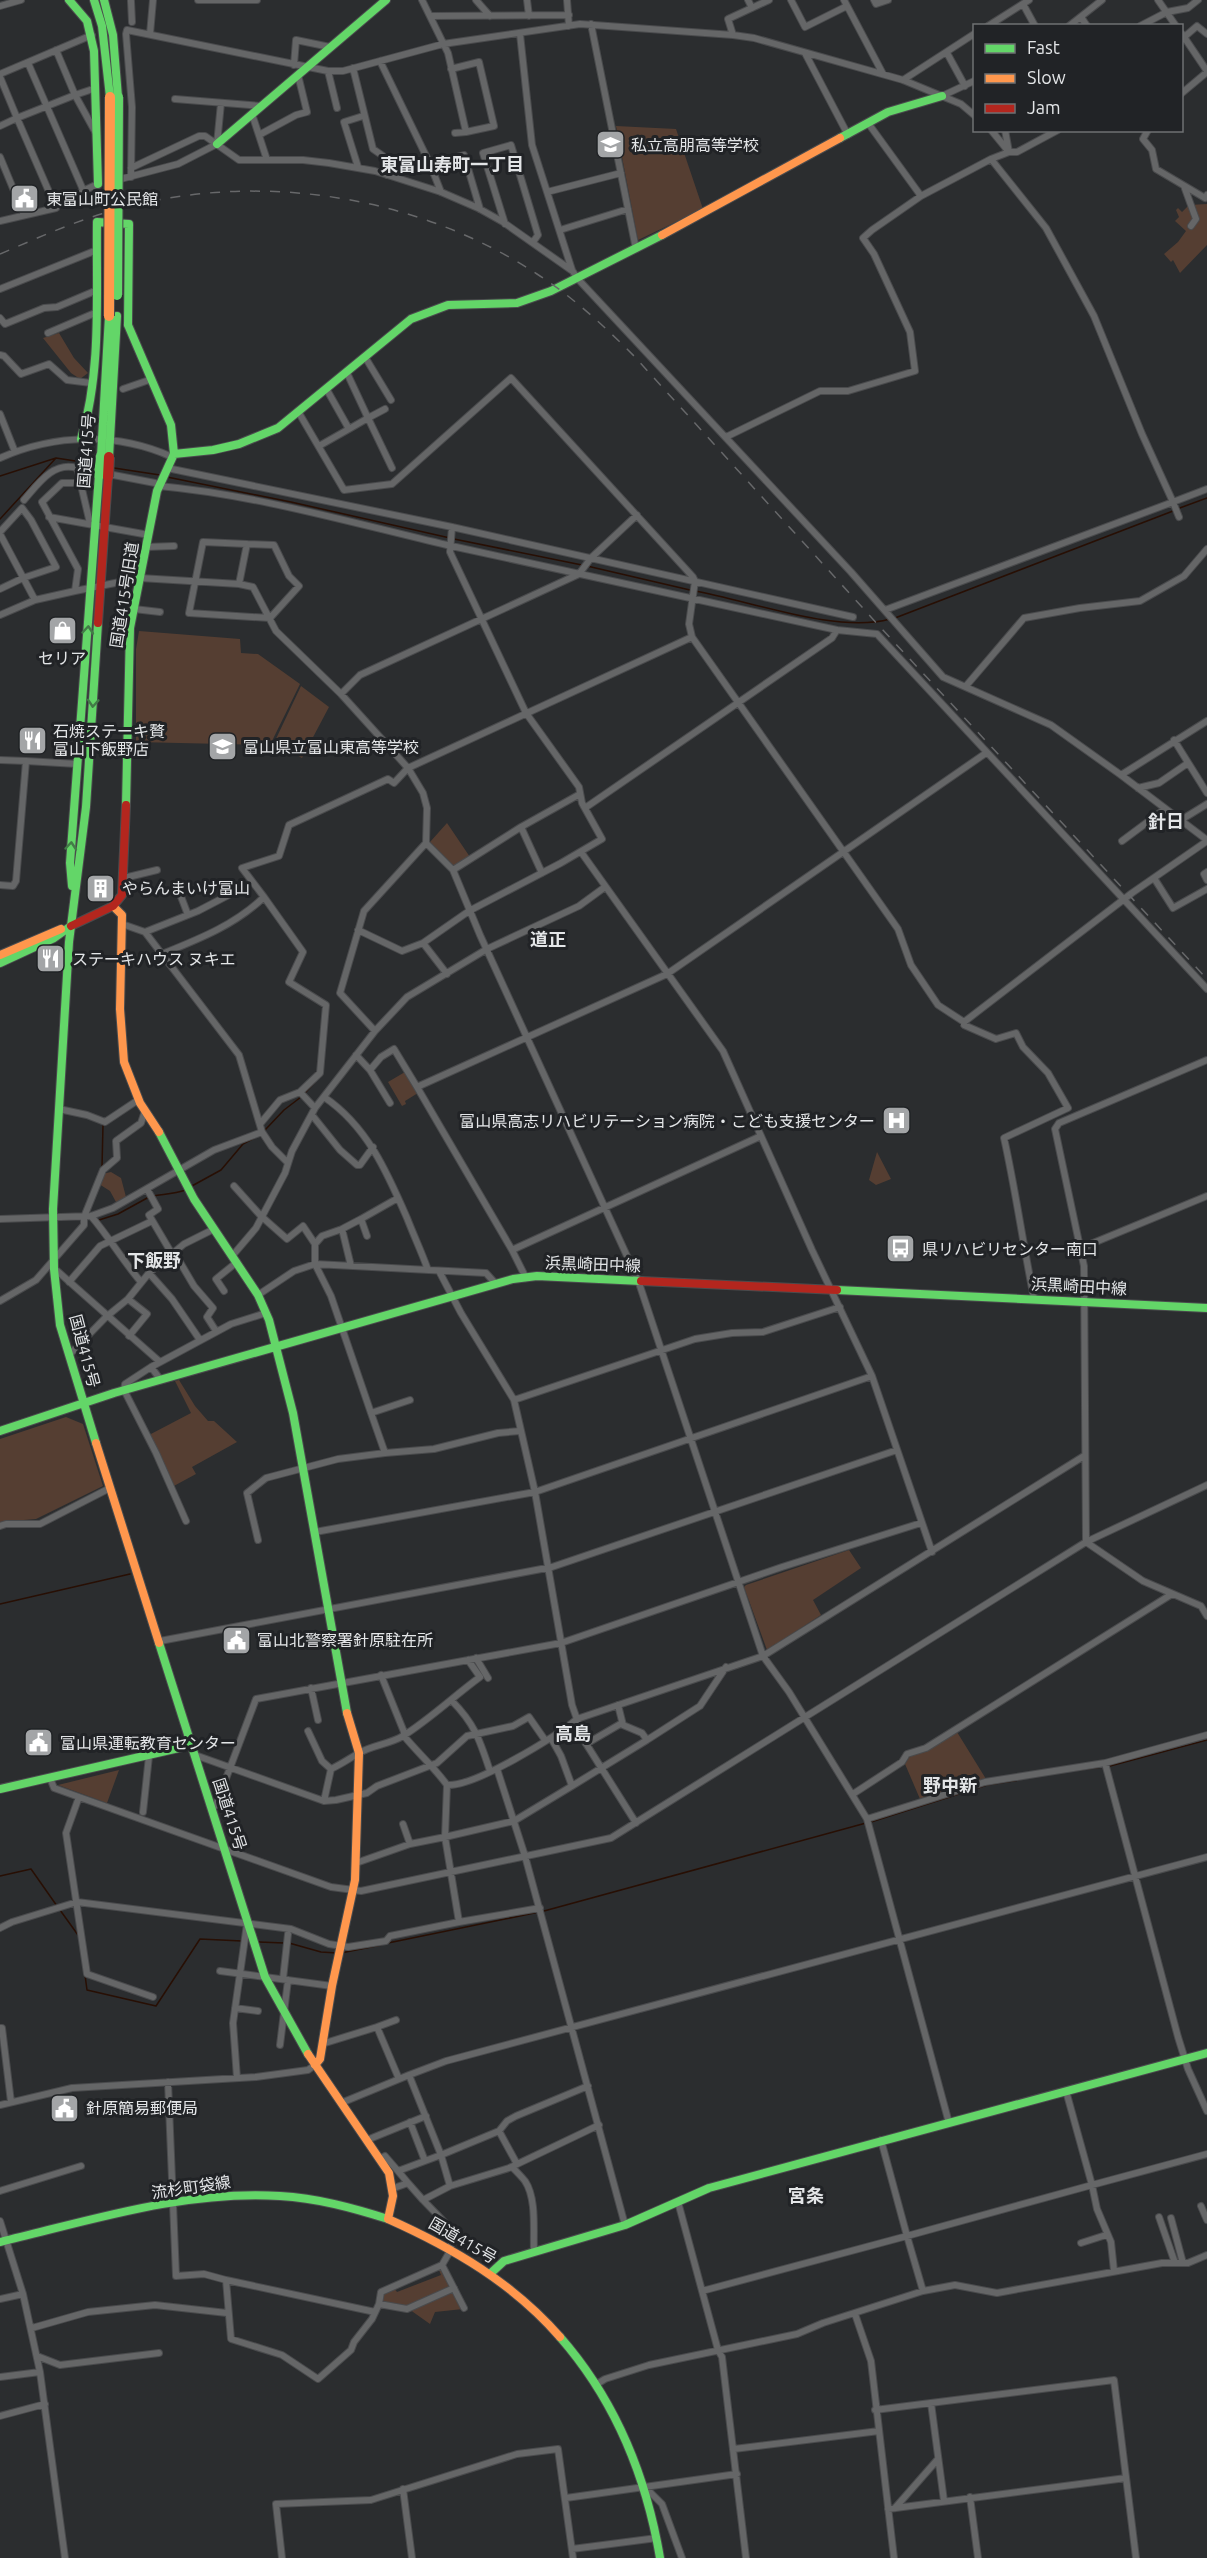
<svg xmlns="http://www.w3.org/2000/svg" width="1207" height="2558" viewBox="0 0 1207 2558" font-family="Ubuntu,'Noto Sans JP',sans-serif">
<rect width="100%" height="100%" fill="#2b2d2f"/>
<!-- green -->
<path fill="#553e32" d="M616,126L676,129L703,209L638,240Z
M1207,204V245L1180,273L1173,260L1171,262L1164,254L1178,242L1186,231L1175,221L1179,217L1176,210L1178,208L1182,212L1189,205Z
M59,333L74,358L88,373L80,379L71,373L43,338Z
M139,631L240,639L241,653L258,654L300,684L272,741L262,745L136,742V649Z
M301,686L329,707L302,758L274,743Z
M447,823L470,857L453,867L430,842Z
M405,1072L418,1093L405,1101L406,1104L402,1106L388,1082Z
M877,1152L891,1179L876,1185L869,1180Z
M111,1172L121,1178L126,1197L116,1202L110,1191L99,1184L102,1174Z
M179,1380L195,1406L208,1421H214L237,1442L192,1467L196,1474L172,1487L149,1435L191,1413L175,1381Z
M66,1417L83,1424L103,1486L36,1519L0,1522V1439Z
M849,1550L861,1568L813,1600L821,1615L767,1650L744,1587L746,1585Z
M957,1732L986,1779L920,1799L905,1764L910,1756L926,1751Z
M119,1770L107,1803L58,1785Z
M443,2268L463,2309L435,2312L430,2324L406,2307L382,2301L383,2292L394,2288L397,2292L441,2275L439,2270Z"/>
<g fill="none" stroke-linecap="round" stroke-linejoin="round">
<!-- stream -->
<path stroke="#280f04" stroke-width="1.5" d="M114,468L160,475
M0,476L56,458L95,464
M167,477L291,502L450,538
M1177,509L1207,498
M0,519L56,458
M454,539L582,565
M587,566L690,590
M695,591C751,601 837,634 890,619
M895,618L1173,511
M304,1094L315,1082
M265,1130L284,1110L301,1097
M102,1167L103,1125
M190,1187L221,1170L243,1144L262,1134
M153,1196C165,1194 174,1194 186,1190
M99,1220L118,1214L149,1197
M0,1604L130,1574
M1110,1766L1207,1740
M1071,1771L1102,1767
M871,1822L987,1785L1019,1780
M0,1876L31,1869L57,1906
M60,1910L78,1935
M544,1911L866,1823
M259,1942L284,1943
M289,1943L321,1952L337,1953
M388,1943L539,1912
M341,1953L381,1945
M85,1975L87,1990L156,2006L200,1939L242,1941"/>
<defs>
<path id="street" d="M198,0H257
M422,0L448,53L466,132L494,126L479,62L451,69
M476,0L490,16
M527,0L529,16
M567,0L569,26
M748,0L752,8
M791,0L805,27L847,6
M844,0L883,74
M874,0L876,4L888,0
M1158,0L1176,26
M131,1L132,22
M1023,4L1035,26
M0,6L21,0
M430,16L569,15
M1081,17L1087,26
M591,24L636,249
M988,26L1029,0
M1069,26L1102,0
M1140,26L1167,12L1188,8L1198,0
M150,34L153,0
M520,34L532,145L572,270L577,278L851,572L943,677L1051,725L1121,775L1207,840
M1182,34L1207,71
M733,35L728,19L769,0
M1182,39L1197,26L1207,34
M805,53L848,135
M947,53L965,86
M380,61L430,164L441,192
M28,63L84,192
M294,65L296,40L330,47
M353,68L373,149L383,156L387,175
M328,71L337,108
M0,74L92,35
M0,77L17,118L75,95L56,50
M903,80L974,34
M96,88L75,95L97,135
M1182,93L1207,72
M942,96L974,81
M175,99L261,106
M252,114L267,160
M868,123L921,196L991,159
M0,126L17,118L56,208
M991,130L1009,152
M1005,130L1009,152
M1058,130L1017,152H1009L991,159L1046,228L1094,316L1142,434L1173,502L1207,489
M1148,130L1143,139L1152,150L1156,169L1205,198L1207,195
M455,133L466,132
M259,135L296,115L307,112L298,75
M217,144L221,103
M0,157L24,215
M430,164L464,155L480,209
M358,167L344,122L363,116
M131,168L199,136H205L239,160H303L329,163L375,171L441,192L478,208L503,222L571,270
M131,177L132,107L126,34L127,30L328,71H343L443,44L580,24L733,35L754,38L903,80L961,104L974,115
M117,180L178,164L217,144
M1184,186L1196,219L1191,226
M547,192L621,173
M0,221L56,208L61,201L98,184
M505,224L483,153L511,145L538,235L533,242
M560,230L628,209
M0,289L97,250
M0,318L5,324L44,308L57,307L95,291
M48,333L95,313
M0,355L4,356L21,374L49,364L67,380L91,383
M365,357L391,400
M347,373L368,418L385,409
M123,389L152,379
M327,390L349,429L368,418L392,468
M299,413L344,490L392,484L511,378L693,577L695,581L689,624L692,637L898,929L911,965L938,1005L964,1022L1132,893L1207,841
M0,414L15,452
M726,437L820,391H848L915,371L910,332L874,254L863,238L872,230L921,196
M319,446L349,429
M0,458C55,434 116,432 172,457
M77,468L155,483L159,486C257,495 352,523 447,545C577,574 707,601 837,630
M167,468L452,527L853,617
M79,483H62L42,502L78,569L75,591L140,578L239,584L253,587L276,631L341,694L408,768L423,793L427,808L426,843L364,911L340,993L375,1031
M24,500C38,484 53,461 77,468L89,519
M49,517L149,535
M0,532L22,508L31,520L56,567L23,578L0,589
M0,534L35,600
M146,547L174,546
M239,584L247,544L274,545L289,576L299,586L270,618L189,613L203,542L247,544
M134,609L160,612
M885,610L1173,502L1179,517
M0,615L35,600L75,591
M966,686L1024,618L1080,608L1140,601L1184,576L1207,549
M341,694L360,675L579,574L591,558L637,515
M1174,740L1207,793
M0,760L26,761L16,881L13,886L0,885
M26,761L77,764
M1121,775L1207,721
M1138,788L1159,783L1188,763
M585,808L832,638L837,630L877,634L1207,989
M1181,820L1207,804
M521,827L580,794
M1122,841L1165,809
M426,843L453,870L480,935L638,1280L763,1656L789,1692L867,1819L949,2123
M581,852L723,1051L812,1250L872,1376L932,1552
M453,870L521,827L542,873
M1207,872L1204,874L1207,880
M124,878L157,870
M1154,878L1173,908L1207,889
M177,886L188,915
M264,897L242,868L279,856L289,825L388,779L394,783L408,768L692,637
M122,924L145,932L239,1055L262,1132L272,1147L288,1163
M358,930L402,951L423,943
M145,932L198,911L246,886
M162,954C199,939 235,925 264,897L303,952L289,982L326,1005L320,1073L300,1092L315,1108
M447,974L423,943L469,911L561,863L602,839L582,803L579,787L526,713L450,552L452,527
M964,1022V1025L996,1039L1016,1033L1023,1047L1048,1073L1068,1108L1004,1138C1016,1192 1023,1245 1034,1298
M356,1055L370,1070L381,1057L394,1049L417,1087
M370,1070L390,1103
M324,1097C367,1126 387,1172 407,1218C414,1236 422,1253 428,1270
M59,1109L87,1115L105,1122L138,1100
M312,1115L340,1150L357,1165H360L373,1147
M260,1124L280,1100L300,1092
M234,1186L261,1216L287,1239L303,1226L315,1244V1264L331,1296L371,1413L410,1400
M147,1189L158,1209L149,1215L172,1254
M91,1216C109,1237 123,1261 141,1282
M0,1219L91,1216L113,1208L214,1150L262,1132
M361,1219L398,1198
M342,1229L361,1219L367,1236
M315,1244L322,1236L342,1229L351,1266
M1081,1248L1207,1196
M512,1250L417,1087L667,974L986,753
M174,1252L194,1286L213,1308L207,1317L216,1331
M233,1255L256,1228L285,1173L292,1151L315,1108L375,1031L407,997L487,949L579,906L605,887
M55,1269L160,1362
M439,1271L461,1313L514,1400L535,1492L572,1705L585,1742L636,1823
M149,1273L172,1299L200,1340
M526,1278L512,1250L761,1136
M69,1282L100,1246L152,1221
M224,1291L216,1279L237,1262
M258,1295L294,1271L315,1264L486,1273L495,1283
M128,1299L147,1314L129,1336
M0,1301L36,1280L84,1225V1217L103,1170L117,1158L116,1141L141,1123L145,1111
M69,1355L106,1317L128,1299L149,1273L184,1244L214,1229
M151,1367L125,1384L124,1390L156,1453L186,1521
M160,1379L151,1367L231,1324L266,1313
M514,1400L695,1339L732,1333L763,1332L840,1307
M371,1413L385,1453L434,1449L498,1433L520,1431
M0,1526L6,1524H40L110,1488
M315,1532L535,1492L872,1376
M258,1540L247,1493L266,1478L338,1459L385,1453
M1086,1542L1084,1266L1055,1129L1059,1123L1207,1060
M1086,1542L1143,1581L1201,1606L1207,1616
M160,1641L552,1567L897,1450
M476,1658L488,1678
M381,1675L404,1732V1736C418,1753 434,1767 447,1785C475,1787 555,1737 577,1719L763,1656L1084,1456
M311,1688L318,1720
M452,1701C475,1724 480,1741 490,1771
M618,1705L623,1725L642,1733L647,1740L700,1706L726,1667
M308,1731L322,1761L331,1769L324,1801
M551,1738L561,1756L572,1786L647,1740
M586,1744L622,1723
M195,1755L324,1801L336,1800L367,1793L377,1786L437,1763L467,1736L513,1726L529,1717L545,1740
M1105,1763L1178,2037L1188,2069L1207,2111
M331,1769C342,1764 350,1758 359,1753C373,1745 390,1744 403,1736C430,1719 454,1696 480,1677L468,1660
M497,1769L525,1856L625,2225
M50,1778L54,1788L79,1797
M853,1794L902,1762L907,1754L926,1748L1172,1594
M212,1808L216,1805L256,1699L561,1643L782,1567L921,1523
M143,1812L149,1756
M867,1819L985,1782L1105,1763L1207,1735
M403,1824L410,1844L445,1837L447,1785
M356,1863L410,1844
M459,1922L540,1908
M0,1928L12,1922L77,1902L291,1929L329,1944L348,1947L386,1941L390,1936L459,1922L445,1837L514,1821L572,1786
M220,1971L332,1986
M283,1979L288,1934
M153,1997L87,1974L66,1833L79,1797L331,1887L361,1891L611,1838L1086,1542L1207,1485
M235,2008L258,2011
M396,2020L377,2027L399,2079
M0,2028H2L11,2102
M322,2044L377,2027
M280,2045L288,1980
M409,2075L446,2061L1207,1857
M237,2078L233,2023L247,1924
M168,2082L176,2276L204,2274L226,2280
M341,2103L409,2075L441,2155L398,2171L408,2183
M0,2105L72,2088L256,2077L308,2070L315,2065
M410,2122L425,2161
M499,2131L507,2121L516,2116L588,2086
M367,2140L426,2116
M380,2159L385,2156L398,2171
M512,2167C516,2171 521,2176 525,2181C537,2199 533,2231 534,2252
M450,2186L441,2155L499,2131L517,2164
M394,2188L408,2183L423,2200L450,2186L509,2168L599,2125
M0,2191L81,2166
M423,2200L454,2232L449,2253L442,2265L464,2308
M678,2202L718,2350L722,2357L746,2558
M1201,2206L1207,2220
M1159,2217L1175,2263
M1171,2218L1183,2263
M0,2221L23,2294L40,2372L65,2558
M1081,2243L1106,2235
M442,2265L381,2292L379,2304L407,2309L454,2288
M1114,2271L1111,2242L1097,2209L1092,2185L1207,2154
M702,2291L907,2236L881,2140
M923,2291L907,2236L1092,2185L1066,2091
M0,2299L23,2294
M375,2312L226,2280L231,2339L282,2355L318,2379L351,2350L354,2342L372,2319L379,2304
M855,2314L871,2361L894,2558
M32,2328L88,2312L155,2305L227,2313
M37,2356L60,2365L159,2353
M0,2377L40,2372
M597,2384L605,2379L649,2365L797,2334L823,2323L923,2291L955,2285L997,2293L1162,2263H1188L1207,2255
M931,2403L944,2501
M875,2410L1114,2380L1136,2558
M0,2416L45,2404
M734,2449L879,2431
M403,2489L412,2558
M648,2490L662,2504L682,2558
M970,2497L978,2558
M566,2498L737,2474
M895,2508L938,2459
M888,2509L1126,2478
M572,2549L657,2538
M282,2558L276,2504L371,2500L517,2454L558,2449L573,2558"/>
<path id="fast" d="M69,0L87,21L94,51L98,184
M94,0L102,26L110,97
M104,0L113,35L118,97
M840,138L888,112L942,96
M217,144L386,0
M97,222L129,224L128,325
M81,439C102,370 96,294 97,222
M174,454L213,450L239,444L278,428L411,319L448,305L517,303L551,291L662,235
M101,456L109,316
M109,457L117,316
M126,805L130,628L157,491L174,454L171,425L128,325
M72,886L70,863L99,475
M0,963L54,938L71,926
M159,1132L194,1199L258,1295L269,1320L293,1413L347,1713
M837,1290L1207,1308
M0,1431L114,1393L513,1279L537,1276L641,1281
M96,1443L60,1325L54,1269L53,1209L69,942L86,807L98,623
M159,1643L265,1977L308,2054
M0,1789L192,1745
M0,2242C92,2220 185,2190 280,2196C317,2198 353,2208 388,2219
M491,2273L504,2261L625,2225L709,2188L1207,2053
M560,2337C616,2401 646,2475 660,2558"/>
<path id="slow" d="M662,235L840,138
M113,906L122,915L120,1009L124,1062L140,1103L159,1132
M0,955L61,929
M96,1443L159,1643
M308,2054L389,2173L393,2196L388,2219C453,2248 513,2283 560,2337
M315,2065L320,2059L332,1986L355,1880L359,1753L347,1713"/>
<path id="jam" d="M98,623L108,477
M71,926L113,906L122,895L126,805
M641,1281L837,1290"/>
</defs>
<!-- street casing -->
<use href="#street" stroke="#4a4b4d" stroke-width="8"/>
<!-- fast casing -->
<use href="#fast" stroke="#4a4b4d" stroke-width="10"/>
<!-- slow casing -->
<use href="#slow" stroke="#4a4b4d" stroke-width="10"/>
<!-- jam casing -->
<use href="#jam" stroke="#4a4b4d" stroke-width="10"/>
<!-- street -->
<use href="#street" stroke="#656667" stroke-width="6"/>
<!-- fast -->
<use href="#fast" stroke="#63d668" stroke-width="8"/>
<!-- slow -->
<use href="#slow" stroke="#ff974d" stroke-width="8"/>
<!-- jam -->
<use href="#jam" stroke="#b3261e" stroke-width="8"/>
<!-- rail -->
<path stroke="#67686a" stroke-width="1.5" stroke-dasharray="10 10" stroke-linecap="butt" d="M0,254C33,240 66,225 101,214C245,169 410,191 537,274C573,297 604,326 634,356L881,628L1207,979"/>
<defs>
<path id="fast-bridge" d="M117,295L118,97
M99,475L101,456"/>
<path id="slow-bridge" d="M109,316L110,97"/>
<path id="jam-bridge" d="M108,477L109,457"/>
</defs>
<!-- fast-bridge casing -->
<use href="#fast-bridge" stroke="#4a4b4d" stroke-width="12" stroke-linecap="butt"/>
<!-- slow-bridge casing -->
<use href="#slow-bridge" stroke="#4a4b4d" stroke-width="12" stroke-linecap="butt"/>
<!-- jam-bridge casing -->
<use href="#jam-bridge" stroke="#4a4b4d" stroke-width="12" stroke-linecap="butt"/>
<!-- fast-bridge -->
<use href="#fast-bridge" stroke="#63d668" stroke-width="10"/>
<!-- slow-bridge -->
<use href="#slow-bridge" stroke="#ff974d" stroke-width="10"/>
<!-- jam-bridge -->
<use href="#jam-bridge" stroke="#b3261e" stroke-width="10"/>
</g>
<!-- one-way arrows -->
<defs><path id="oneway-chevron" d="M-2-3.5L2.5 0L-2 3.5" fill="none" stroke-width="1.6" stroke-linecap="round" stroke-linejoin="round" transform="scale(1.5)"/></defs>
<g stroke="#427c47">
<use href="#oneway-chevron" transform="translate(88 630) rotate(-85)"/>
<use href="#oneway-chevron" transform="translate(93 703) rotate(94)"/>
<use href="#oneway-chevron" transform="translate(71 846) rotate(-85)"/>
</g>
<!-- icons -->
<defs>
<symbol id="school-square" viewBox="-11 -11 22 22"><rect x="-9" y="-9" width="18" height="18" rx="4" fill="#a3a5a7" stroke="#212326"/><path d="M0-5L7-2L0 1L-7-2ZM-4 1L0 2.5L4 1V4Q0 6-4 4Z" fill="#fff"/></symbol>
<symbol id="civic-square" viewBox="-11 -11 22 22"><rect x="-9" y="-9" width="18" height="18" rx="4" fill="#a3a5a7" stroke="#212326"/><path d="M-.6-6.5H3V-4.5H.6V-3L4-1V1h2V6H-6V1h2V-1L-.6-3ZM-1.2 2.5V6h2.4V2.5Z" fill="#fff"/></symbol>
<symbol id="shop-square" viewBox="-11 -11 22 22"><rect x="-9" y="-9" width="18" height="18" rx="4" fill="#a3a5a7" stroke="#212326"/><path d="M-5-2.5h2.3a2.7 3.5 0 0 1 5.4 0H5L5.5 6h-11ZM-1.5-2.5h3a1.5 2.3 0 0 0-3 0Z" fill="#fff"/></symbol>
<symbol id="restaurant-square" viewBox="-11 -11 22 22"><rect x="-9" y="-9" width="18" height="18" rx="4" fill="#a3a5a7" stroke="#212326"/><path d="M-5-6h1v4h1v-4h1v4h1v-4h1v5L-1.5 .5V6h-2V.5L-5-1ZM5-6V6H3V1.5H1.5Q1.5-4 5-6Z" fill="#fff"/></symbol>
<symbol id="building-square" viewBox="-11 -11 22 22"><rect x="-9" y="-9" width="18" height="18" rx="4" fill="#a3a5a7" stroke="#212326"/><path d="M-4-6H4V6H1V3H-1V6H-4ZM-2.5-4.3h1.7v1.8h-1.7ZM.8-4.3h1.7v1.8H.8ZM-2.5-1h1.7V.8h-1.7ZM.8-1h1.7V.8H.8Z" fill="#fff"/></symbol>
<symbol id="hospital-square" viewBox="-11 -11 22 22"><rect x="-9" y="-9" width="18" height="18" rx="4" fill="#a3a5a7" stroke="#212326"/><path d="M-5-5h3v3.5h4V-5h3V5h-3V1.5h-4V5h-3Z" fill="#fff"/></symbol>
<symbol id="bus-square" viewBox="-11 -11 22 22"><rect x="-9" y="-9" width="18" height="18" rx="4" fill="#a3a5a7" stroke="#212326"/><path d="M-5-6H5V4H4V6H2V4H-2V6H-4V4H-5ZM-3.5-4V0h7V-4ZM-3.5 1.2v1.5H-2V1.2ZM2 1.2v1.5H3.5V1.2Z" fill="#fff"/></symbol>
</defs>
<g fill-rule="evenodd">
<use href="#school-square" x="594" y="128" width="33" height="33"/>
<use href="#civic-square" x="8" y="182" width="33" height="33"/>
<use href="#shop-square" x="46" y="614" width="33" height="33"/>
<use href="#restaurant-square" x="16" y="724" width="33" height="33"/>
<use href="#school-square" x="206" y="730" width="33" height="33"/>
<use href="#building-square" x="84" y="872" width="33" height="33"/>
<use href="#restaurant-square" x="34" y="942" width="33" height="33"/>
<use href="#hospital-square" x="880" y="1104" width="33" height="33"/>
<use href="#bus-square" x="884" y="1232" width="33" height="33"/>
<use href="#civic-square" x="220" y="1624" width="33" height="33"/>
<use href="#civic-square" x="22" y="1726" width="33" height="33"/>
<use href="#civic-square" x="48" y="2092" width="33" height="33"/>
</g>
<g text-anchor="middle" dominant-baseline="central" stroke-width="6" stroke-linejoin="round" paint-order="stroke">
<!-- poi labels -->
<g font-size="16" fill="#e3e5e7" stroke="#212326" text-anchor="start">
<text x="631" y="145">私立高朋高等学校</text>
<text x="46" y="199">東富山町公民館</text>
<text x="62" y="658" text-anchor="middle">セリア</text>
<text x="53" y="731">石焼ステーキ贅<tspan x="53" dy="18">富山下飯野店</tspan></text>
<text x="243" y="747">富山県立富山東高等学校</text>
<text x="122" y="888">やらんまいけ富山</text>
<text x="72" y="959">ステーキハウス ヌキエ</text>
<text x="875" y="1121" text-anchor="end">富山県高志リハビリテーション病院・こども支援センター</text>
<text x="922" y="1249">県リハビリセンター南口</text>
<text x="257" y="1640">富山北警察署針原駐在所</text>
<text x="60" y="1743">富山県運転教育センター</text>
<text x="86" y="2108">針原簡易郵便局</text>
</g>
<!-- street labels -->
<g font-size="16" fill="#e3e5e7" stroke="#212326">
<text transform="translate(86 451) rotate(-86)">国道415号</text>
<text transform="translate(124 595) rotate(-81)">国道415号旧道</text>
<text transform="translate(593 1264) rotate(2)">浜黒崎田中線</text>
<text transform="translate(1079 1286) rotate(3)">浜黒崎田中線</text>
<text transform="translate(85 1351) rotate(75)">国道415号</text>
<text transform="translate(230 1814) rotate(72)">国道415号</text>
<text transform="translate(191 2187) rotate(-8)">流杉町袋線</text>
<text transform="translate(463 2240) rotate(30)">国道415号</text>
</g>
<!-- neighbourhood labels -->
<g font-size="18" font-weight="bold" fill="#e3e5e7" stroke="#212326">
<text x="452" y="164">東富山寿町一丁目</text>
<text x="1166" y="821">針日</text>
<text x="548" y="939">道正</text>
<text x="154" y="1260">下飯野</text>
<text x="573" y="1733">高島</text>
<text x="950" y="1785">野中新</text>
<text x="806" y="2195">宮条</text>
</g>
</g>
<!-- legend -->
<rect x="973" y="24" width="210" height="108" fill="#212326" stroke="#6f7173" stroke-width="1.5"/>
<rect x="985" y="44" width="30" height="9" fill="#63d668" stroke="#6f7173" stroke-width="1.5"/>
<text x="1027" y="54" font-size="18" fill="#e3e5e7">Fast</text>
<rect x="985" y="74" width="30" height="9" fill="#ff974d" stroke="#6f7173" stroke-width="1.5"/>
<text x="1027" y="84" font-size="18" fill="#e3e5e7">Slow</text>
<rect x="985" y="104" width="30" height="9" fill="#b3261e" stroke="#6f7173" stroke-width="1.5"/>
<text x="1027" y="114" font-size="18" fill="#e3e5e7">Jam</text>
</svg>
